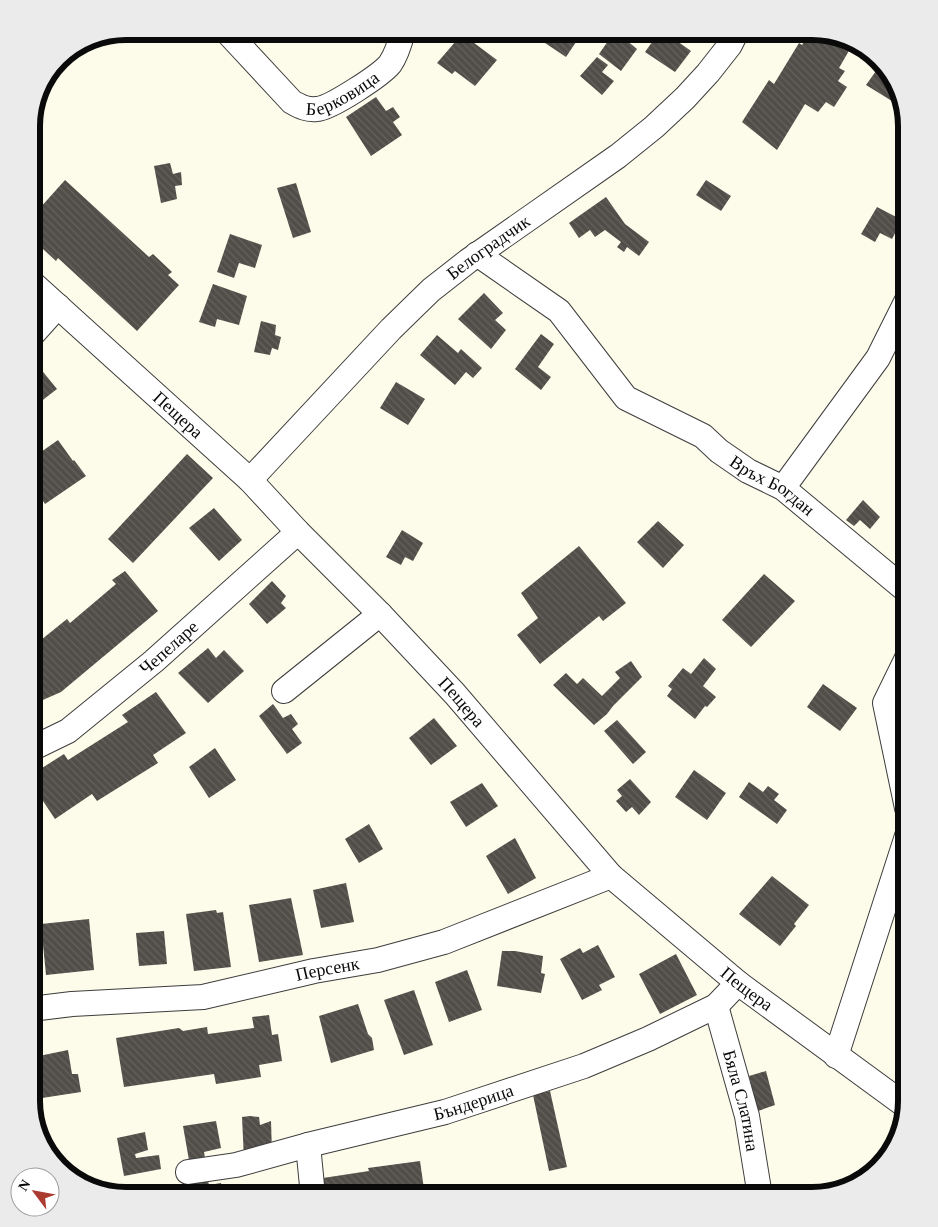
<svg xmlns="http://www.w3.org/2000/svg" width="938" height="1227" viewBox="0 0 938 1227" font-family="'Times New Roman',serif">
<defs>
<pattern id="building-back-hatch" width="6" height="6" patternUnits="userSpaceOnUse" patternTransform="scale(1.25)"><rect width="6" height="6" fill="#514d48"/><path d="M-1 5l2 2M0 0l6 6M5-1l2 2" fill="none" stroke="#65625e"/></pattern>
</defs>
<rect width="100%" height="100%" fill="#fdfbe9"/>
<!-- building -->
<path fill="url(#building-back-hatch)" d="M319,31H335L334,38L319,35Z
M540,31H561L576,42L566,57L536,37Z
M615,31L637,49L621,71L599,54Z
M660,31H663L691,51L675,72L645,52Z
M810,31H818L854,42L839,68L845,71L838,81L847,87L834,107L826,102L818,112L805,104L777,150L742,122L769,80L774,84L799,43L802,45Z
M462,34L497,60L475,86L455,71L452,74L437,63Z
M597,57L608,65L602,72L614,81L602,95L580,76Z
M881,64L891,74L900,106L866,85Z
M376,97L386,111L393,107L400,117L393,122L402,135L371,156L346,117Z
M170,163L173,174L181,172L182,185L175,186L177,199L161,203L154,166Z
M65,180L149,257L153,254L172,272L168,275L179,285L137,331L58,258L56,261L31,238V218Z
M706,180L731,196L721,211L696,195Z
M296,183L311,232L293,238L277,188Z
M606,197L625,224L649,242L639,256L627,247L624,252L617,247L621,242L605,230L595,237L590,230L579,238L569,223Z
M877,207L902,220L892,239L880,233L875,242L861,234Z
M230,234L262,245L255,268L239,263L234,278L217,272Z
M213,284L247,296L239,325L217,319L215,327L199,322Z
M484,293L503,313L495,320L506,330L491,349L458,319Z
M261,321L276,325L275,335L281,337L278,350L272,348L270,355L254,352Z
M541,334L554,344L538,367L551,377L541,390L515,369Z
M437,335L458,353L461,349L482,368L473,378L466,372L455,385L420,355Z
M40,368L57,389L35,406L43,418L31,426V374Z
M396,382L425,399L408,425L380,408Z
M58,440L73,461L74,460L86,476L45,504L31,484V459Z
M187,454L213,478L133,563L108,539Z
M863,500L880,517L870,529L860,520L854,526L846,520Z
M214,508L242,540L219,561L189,528Z
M658,521L684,545L663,568L637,542Z
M402,530L423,543L413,561L405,557L401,565L386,557Z
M579,546L626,603L603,621L599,616L540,664L517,635L538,618L521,593Z
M125,571L158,611L61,692L36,703L31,695V648L67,619L70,623L116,584L112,580Z
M764,574L795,601L751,647L722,620Z
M272,581L286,596L281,603L286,608L267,624L249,604Z
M208,648L216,658L224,650L244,671L208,703L178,673Z
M704,658L716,669L703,686L716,697L707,707L705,706L695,719L667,696L672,689L668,686L683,668L691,674Z
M631,661L642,677L613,706L607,714L594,725L553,685L566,673L577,684L583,678L602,696L620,678L615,672Z
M823,684L857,708L840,731L807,707Z
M156,692L186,733L153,755L158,763L97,801L92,794L55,819L31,783V775L64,754L68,760L128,722L122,715Z
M273,704L283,718L291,714L298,724L292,729L302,743L287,754L259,716Z
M434,718L457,746L431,765L409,738Z
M617,720L646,752L633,764L604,731Z
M215,748L236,780L209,798L189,767Z
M694,770L726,793L707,820L675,797Z
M630,779L651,802L639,815L632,807L626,812L616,801L622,796L617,790Z
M749,782L763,792L768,786L779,794L774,800L787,810L777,824L739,797Z
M482,783L498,806L466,827L450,802Z
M369,824L383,849L359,863L345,839Z
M515,838L536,878L508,894L486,856Z
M772,876L809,905L794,924L796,926L780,946L739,914Z
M346,883L354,922L321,928L313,890Z
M291,898L303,955L259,962L249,905Z
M216,910L217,913L223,912L231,967L194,971L186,914Z
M89,919L94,970L46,975L41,924Z
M164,931L167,964L139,966L136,933Z
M598,945L615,977L599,985L602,990L582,1000L560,959L580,948L583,953Z
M502,951H515L543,956L541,973L545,974L541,993L497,986Z
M676,954L697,995L660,1014L639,974Z
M467,970L482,1010L449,1022L435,982Z
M414,990L433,1045L404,1055L384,1000Z
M906,999H907V1021L900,1019Z
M358,1004L368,1034L372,1038L374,1050L331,1063L319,1016Z
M269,1015L272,1035L278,1034L282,1061L259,1065L261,1077L216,1084L214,1074L124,1087L116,1038L179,1028L183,1031L207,1027L208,1034L254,1028L252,1017Z
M68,1050L72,1074H78L81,1092L42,1098L34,1057Z
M766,1071L775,1105L758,1111L749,1076Z
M550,1091L567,1167L549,1171L533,1095Z
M250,1116L259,1117L260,1125L271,1121L272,1153L244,1159L242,1117Z
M216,1121L221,1148L204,1152L206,1164L190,1166L183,1126Z
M145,1132L148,1150L135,1154L136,1158L159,1155L161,1169L124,1176L117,1138Z
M420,1161L425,1196H326L323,1178L369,1171L368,1168Z
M207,1177L209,1185L221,1183L223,1196H191L189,1180Z"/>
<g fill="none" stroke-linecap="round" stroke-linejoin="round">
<defs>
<g id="minor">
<path id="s1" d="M227,32L292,102C301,107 307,110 317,109C331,108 381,75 390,64C397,54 400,43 403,31"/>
<path id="s2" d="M477,254L559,311L626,398L703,436L719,451L748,471L783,488L907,591"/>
<path id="s3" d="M31,282L250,480L298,532L380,614L455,694L611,876L738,983L906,1106"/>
<path d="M31,336L58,306"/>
<path id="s4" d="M250,480L391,329L431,290L468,261L618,156L654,127L685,98L708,73L730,45L737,31"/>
<path d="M783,488L878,358L907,300"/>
<path d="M284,691L380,614"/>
<path id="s5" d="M31,749L68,731L154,661L298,532"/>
<path d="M907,808L885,703L907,658"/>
<path id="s6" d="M716,1006L747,1116L760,1196"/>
<path id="s7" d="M31,1009L72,1004L203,997L314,971L378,960L444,942L611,876"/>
<path d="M836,1056L907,836"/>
<path d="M308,1145L313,1196"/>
<path id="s8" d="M188,1172L236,1165L308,1145L445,1112L584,1066L648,1039L716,1006L738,983"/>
</g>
</defs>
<!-- minor casing -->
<use href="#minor" stroke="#3d3d3d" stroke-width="26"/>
<!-- minor -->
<use href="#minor" stroke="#fff" stroke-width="24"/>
</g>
<g text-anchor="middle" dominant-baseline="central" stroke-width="5" stroke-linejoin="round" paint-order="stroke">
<!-- street labels -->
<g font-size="18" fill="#0a0a0a" stroke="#fff">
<text stroke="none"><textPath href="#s1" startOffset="151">Берковица</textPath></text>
<text stroke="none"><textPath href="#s4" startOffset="334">Белоградчик</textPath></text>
<text stroke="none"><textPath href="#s3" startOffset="198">Пещера</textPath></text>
<text stroke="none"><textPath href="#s2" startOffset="381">Връх Богдан</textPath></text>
<text stroke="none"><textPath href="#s5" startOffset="172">Чепеларе</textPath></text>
<text stroke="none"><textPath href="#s3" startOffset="602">Пещера</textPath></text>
<text stroke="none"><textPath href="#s7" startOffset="300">Персенк</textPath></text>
<text stroke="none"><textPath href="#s3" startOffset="1008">Пещера</textPath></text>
<text stroke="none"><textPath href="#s6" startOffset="98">Бяла Слатина</textPath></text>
<text stroke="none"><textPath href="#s8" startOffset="294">Бъндерица</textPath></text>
</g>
</g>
<!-- crop -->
<path d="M0 0H938V1227H0ZM126 40H812A86 86 0 0 1 898 126V1101A86 86 0 0 1 812 1187H126A86 86 0 0 1 40 1101V126A86 86 0 0 1 126 40Z" fill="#ebebeb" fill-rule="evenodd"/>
<path fill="none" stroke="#0a0a0a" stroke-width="6" d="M126 40H812A86 86 0 0 1 898 126V1101A86 86 0 0 1 812 1187H126A86 86 0 0 1 40 1101V126A86 86 0 0 1 126 40Z"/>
<!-- north arrow -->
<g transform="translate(35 1192) rotate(302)"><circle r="24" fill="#ffffff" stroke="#9d9d9d"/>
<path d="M0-4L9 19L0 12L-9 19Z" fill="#ab3a31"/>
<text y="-8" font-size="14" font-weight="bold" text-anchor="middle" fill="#0a0a0a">N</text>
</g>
</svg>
